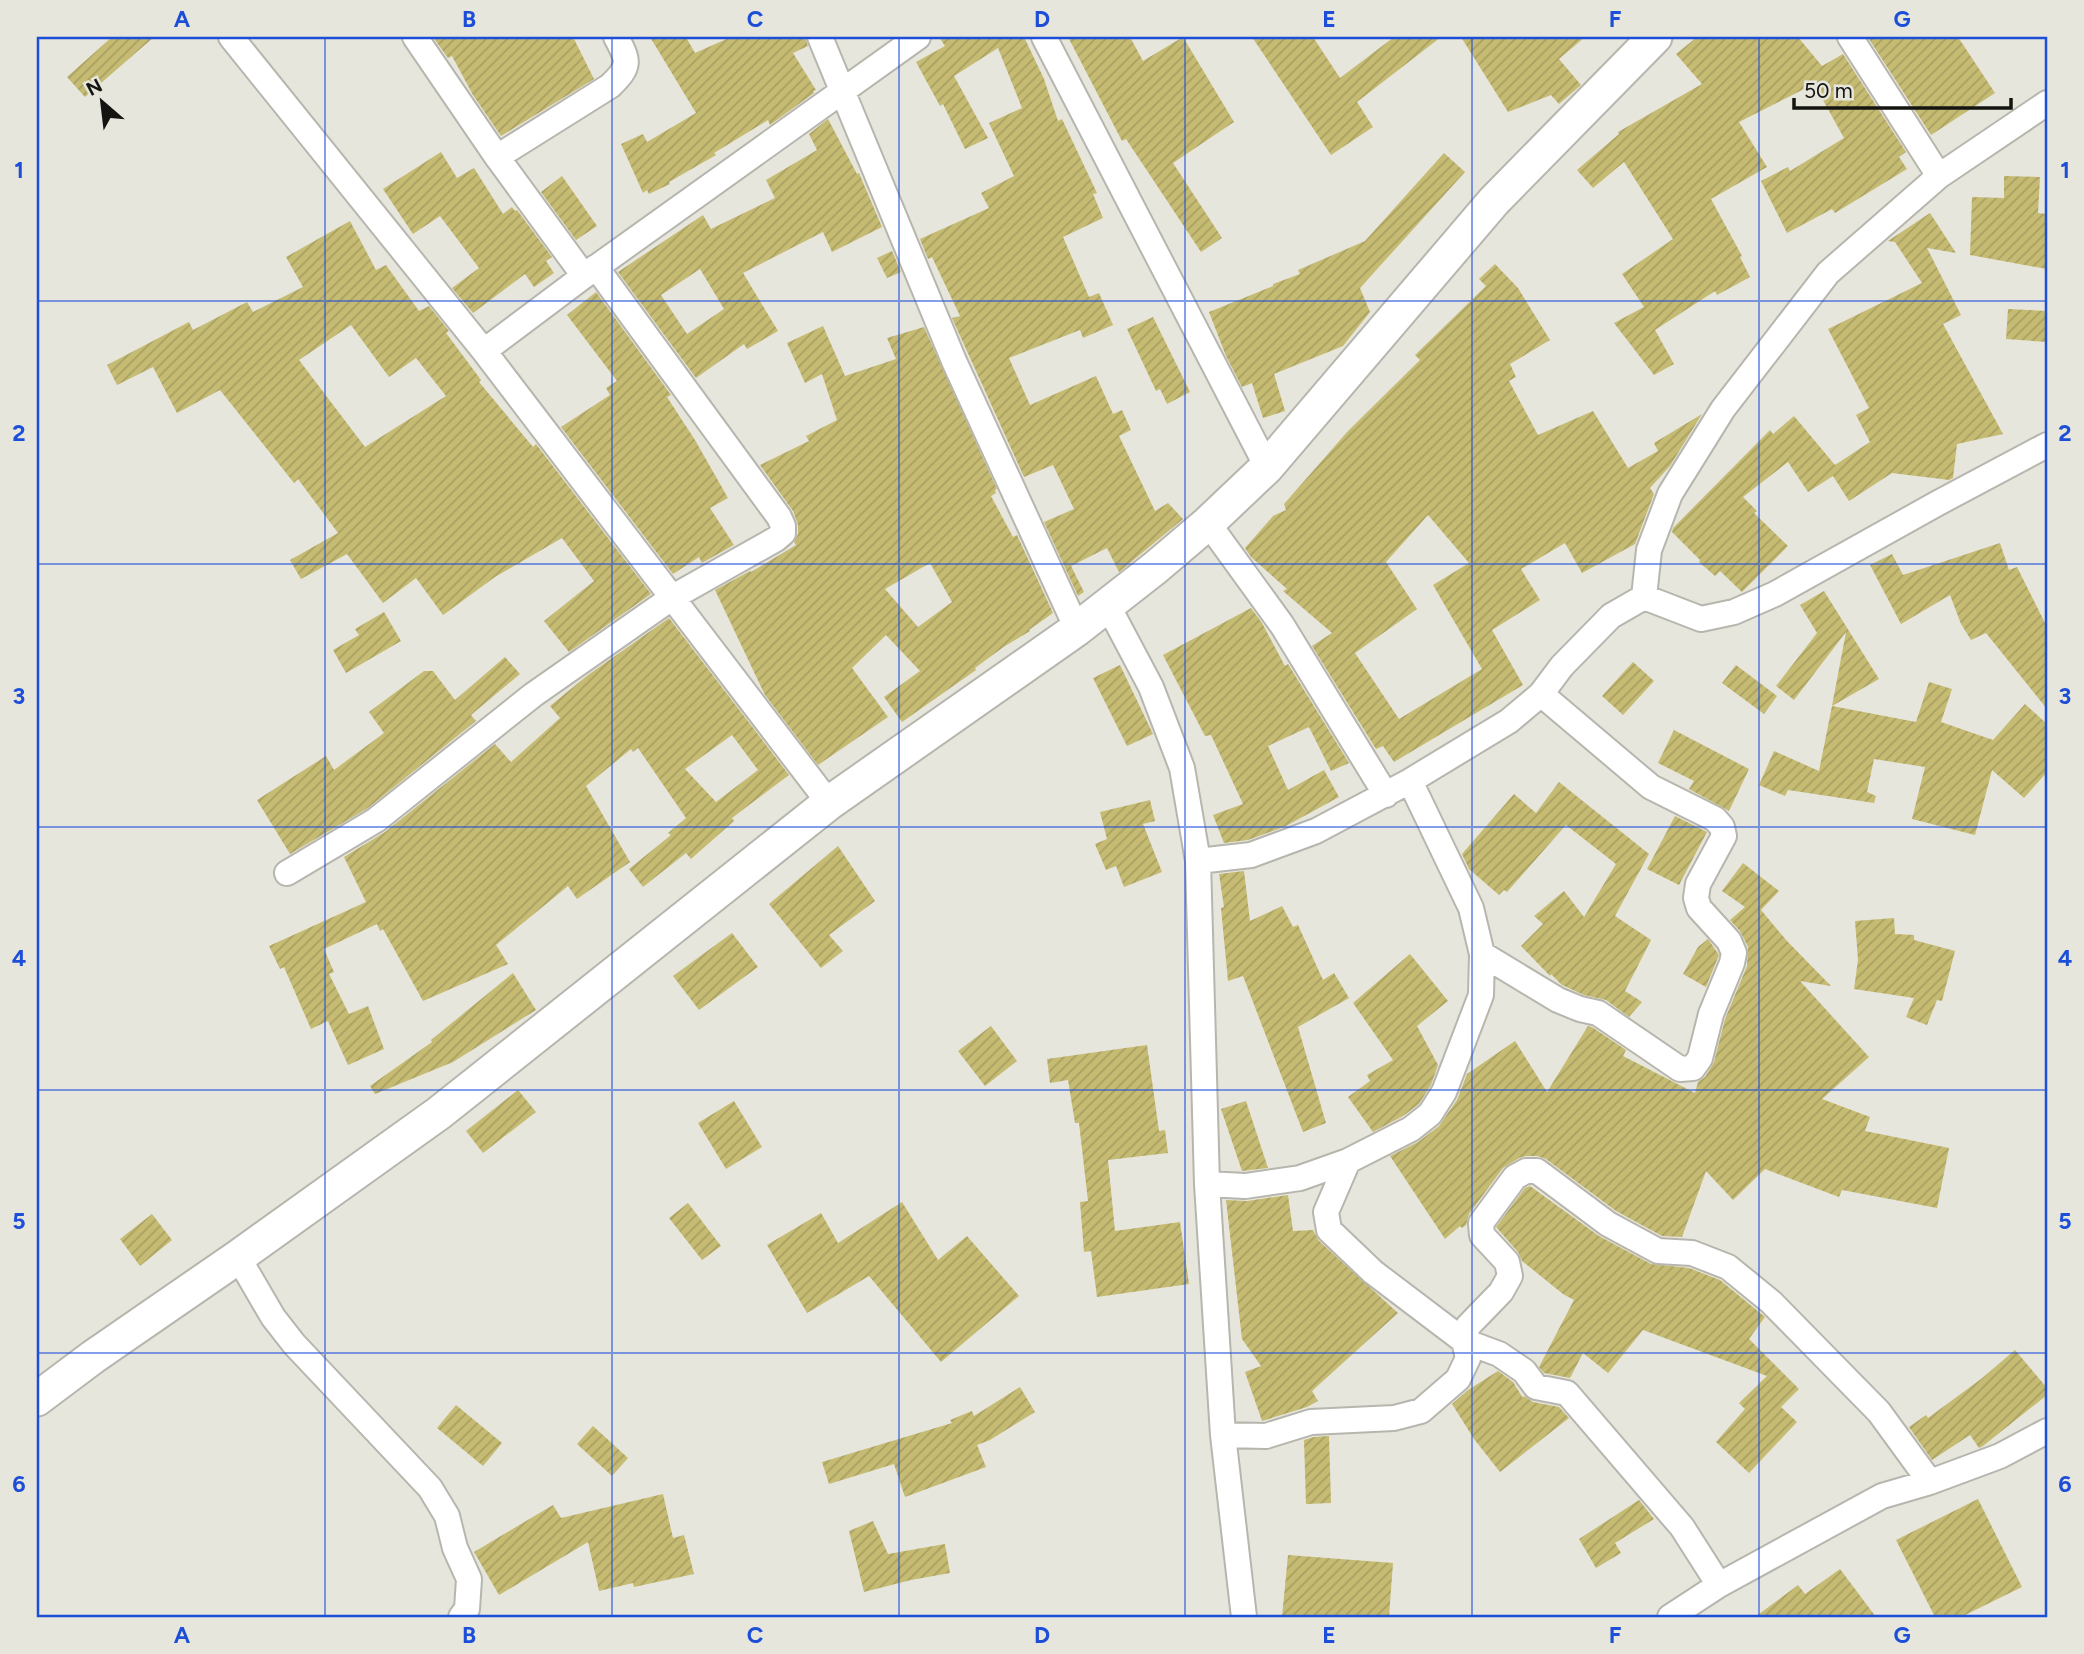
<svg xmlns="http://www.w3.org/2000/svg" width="2084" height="1654" viewBox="0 0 2084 1654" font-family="Figtree,sans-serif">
<defs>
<pattern id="building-hatch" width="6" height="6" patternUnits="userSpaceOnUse" patternTransform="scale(1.75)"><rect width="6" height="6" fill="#c6bb72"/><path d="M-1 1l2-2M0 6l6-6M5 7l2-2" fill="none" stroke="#a9a062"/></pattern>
</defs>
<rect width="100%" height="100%" fill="#e7e6dd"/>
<!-- building -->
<path fill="url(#building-hatch)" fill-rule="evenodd" d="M112,37H154L85,97L67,77Z
M433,37H573L594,79L501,136L473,95L452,56L448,58Z
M650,37H686L695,53L731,37H805L808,46L793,53L816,90L813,91L814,93L770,125L768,120L714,153L716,155L669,182L670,184L649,194L647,190L643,193L621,144L643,134L647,142L696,113Z
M939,37H1024L1044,79L1058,121L1062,119L1097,193L1093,194L1103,218L1063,237L1089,297L1099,293L1113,325L1083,338L1080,330L1009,358L1030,405L1096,376L1113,414L1122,410L1131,430L1119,436L1155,511L1168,503L1183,519L1119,572L1107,548L1071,566L1084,592L1078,596L1044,522L1074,509L1053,465L1024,477L952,318L960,316L932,257L928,259L920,239L989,208L981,193L1014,176L989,123L1022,108L998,48L954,76L988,138L965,149L943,104L940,106L916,62L945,46Z
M1068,37H1130L1143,61L1183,37L1234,122L1173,163L1222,238L1201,252L1126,139L1122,141Z
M1252,37H1313L1340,78L1394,37H1441L1357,102L1373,127L1331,155Z
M1461,37H1585L1559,59L1581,85L1559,104L1551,95L1508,112Z
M1697,37H1798L1822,66L1843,54L1906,152L1899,157L1907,169L1835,213L1832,209L1787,233L1761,181L1788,167L1790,171L1844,138L1814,84L1739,122L1767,167L1711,199L1742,256L1740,257L1750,277L1717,295L1715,291L1655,330L1674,364L1654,375L1614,323L1644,307L1622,274L1673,239L1624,162L1593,188L1577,170L1619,134L1618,132L1702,84L1676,54Z
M1874,37H1958L1995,93L1931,135L1869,39Z
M828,119L857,174L859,173L882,227L832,252L823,232L743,273L778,331L747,349L744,344L696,378L618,272L703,215L711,229L775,198L766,180L817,150L809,134ZM700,269L724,309L687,334L661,295Z
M441,152L457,178L474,168L503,214L512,207L515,211L517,210L552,257L546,261L554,273L534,287L525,274L473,313L452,288L479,268L440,216L413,234L383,189Z
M1444,153L1465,172L1360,288L1370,312L1343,346L1274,374L1285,411L1263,418L1252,383L1242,387L1226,356L1209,312L1273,286V284L1300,274L1298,270L1365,241Z
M562,176L597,226L576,240L541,192Z
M2004,176L2040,177L2038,213L2047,214V269L1970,255L1972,197L2004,198Z
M1930,213L1956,253L1927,248L1961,315L1943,324L2003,434L1957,444L1953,478L1949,480L1892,473L1849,501L1833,476L1808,492L1788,462L1743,497L1757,511L1754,513L1788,546L1742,592L1720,571L1715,576L1699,562L1700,560L1672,532L1673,528L1770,430L1773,434L1794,416L1835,465L1870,442L1856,415L1869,408L1828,329L1922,283L1895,242L1888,241Z
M350,221L376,270L386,265L419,311L429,306L449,331L446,333L481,380L479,382L533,447L536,444L651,594L569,652L544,621L594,581L562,538L495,577L443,615L416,578L383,603L347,554L301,579L290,560L338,533L298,479L294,483L220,390L177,413L153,367L117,385L107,365L189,322L193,330L247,302L253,312L303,287L286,257ZM351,325L389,377L416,358L446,396L365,447L299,360Z
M892,251L901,272L887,278L877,258Z
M1495,264L1518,288L1550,340L1510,364L1516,377L1509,381L1538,435L1593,411L1628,468L1658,451L1654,443L1702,414L1670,466L1650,488L1654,494L1635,544L1582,573L1565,543L1521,569L1540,600L1492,630L1523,685L1394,762L1383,746L1376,749L1312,646L1332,633L1283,591L1287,589L1251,557L1245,548L1273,516L1286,510L1284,504L1348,431L1420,360L1415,355L1486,286L1479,279ZM1428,515L1469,563L1433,585L1482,669L1399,719L1355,653L1417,609L1386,562Z
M596,292L671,395L667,397L695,440L728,498L710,508L734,545L702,563L699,557L673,574L561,427L610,395L606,388L617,381L567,315Z
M2008,309L2047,311V342L2006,339Z
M1153,317L1190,392L1167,404L1160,389L1156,391L1127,329Z
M823,326L845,376L896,359L887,338L924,327L997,489L995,490L996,493L991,496L1013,537L1017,535L1053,613L1029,630L1030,631L1005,646L975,668L976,670L902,722L884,697L920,671L886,635L852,668L888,717L818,765L765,695L715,590L750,571L751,572L796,545L794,542L798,534V525L793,511L760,465L809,441L806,436L837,420L822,374L805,383L787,343ZM930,563L952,602L918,627L885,589Z
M2000,543L2009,570L2017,567L2047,627V709L1986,633L1971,640L1961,624L1950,595L1901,624L1870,565L1892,554L1903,575Z
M1824,591L1879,679L1832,706L1846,632L1794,700L1776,686L1817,633L1800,605Z
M1251,608L1262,623L1285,666L1288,664L1349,763L1331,771L1309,727L1268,746L1288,790L1324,770L1339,797L1286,826L1248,840L1224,843L1213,815L1243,804L1211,735L1205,736L1163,655Z
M384,612L401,641L346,673L333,650L359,635L355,629Z
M669,618L789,775L732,818L734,821L691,859L686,853L643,887L629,869L671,835L668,833L686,818L638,748L633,752L631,749L586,786L630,862L577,899L568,886L496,945L508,964L423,1001L383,929L380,931L377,924L324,949L334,972L329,974L349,1014L368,1006L384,1049L348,1065L328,1021L311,1029L284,967L280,969L269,946L366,902L344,857L385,832L495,744L511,762L560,718L550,706L588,675ZM732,735L758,770L716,802L685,769Z
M505,657L520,674L471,715L476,721L368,808L290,854L257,800L326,756L334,770L384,733L369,712L424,671H433L455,700Z
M1633,662L1654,681L1623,715L1602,696Z
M1120,665L1153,734L1127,746L1093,678Z
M1736,665L1777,696L1764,714L1722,683Z
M1929,682L1952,689L1941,722L1993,740L2025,704L2047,724V772L2024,798L1992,770L1975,835L1912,819L1925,767L1874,759L1867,792L1876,796L1874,803L1788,790L1785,796L1759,785L1774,751L1819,771L1832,706L1916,722Z
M1674,730L1749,769L1729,811L1689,789L1694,781L1658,763Z
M1559,782L1649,854L1615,916L1651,940L1625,991L1642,1002L1629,1017L1606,1000L1584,995L1562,985L1551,974L1550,976L1521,946L1543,924L1534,916L1564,891L1584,917L1616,864L1566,825L1507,892L1504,890L1499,895L1469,869L1462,854L1514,794L1536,813Z
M1150,800L1155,821L1143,824L1162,872L1124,887L1116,866L1106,870L1095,844L1107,839L1100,812Z
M1675,816L1707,832L1679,885L1647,869Z
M838,846L875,901L829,935L843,951L821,968L769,904Z
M1743,863L1779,891L1761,910L1787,941L1831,986L1800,981L1869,1057L1822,1099L1870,1117L1865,1131L1949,1148L1937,1208L1842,1190L1839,1197L1765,1169L1733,1200L1706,1171L1682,1237L1662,1236L1616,1211L1546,1159L1537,1156H1526L1519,1158L1503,1168L1469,1214L1466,1225L1462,1228L1460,1226L1445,1239L1390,1156L1418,1142L1439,1126L1457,1100L1467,1074L1515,1041L1547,1092L1588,1026L1592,1027L1626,1050L1623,1056L1695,1093L1698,1082L1705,1077L1714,1062L1725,1019L1747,966L1748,947L1740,931L1730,920L1745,907L1722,891Z
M1244,871L1250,921L1282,906L1293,927L1298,925L1323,980L1334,973L1349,998L1298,1027L1326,1123L1303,1132L1243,976L1228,981L1221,908L1224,907L1219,874Z
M1894,918L1895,934L1914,935V940L1955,951L1942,1001L1937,1000L1927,1025L1906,1017L1914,998L1854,989L1858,960L1855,921Z
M732,933L758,967L699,1010L673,976Z
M1708,939L1719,955L1706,987L1683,974L1698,947Z
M1410,954L1448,1001L1417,1026L1438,1065L1431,1085L1419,1104L1403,1116L1373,1132L1348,1097L1370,1081L1367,1075L1393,1060L1353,1003Z
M513,973L536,1010L453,1062L375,1094L370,1086L432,1042L431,1040Z
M991,1026L1017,1061L985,1086L958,1051Z
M1147,1045L1159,1131L1165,1130L1168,1153L1108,1160L1115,1231L1180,1222L1189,1284L1097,1297L1091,1251L1084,1252L1080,1202L1088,1201L1079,1123H1075L1068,1080L1050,1083L1047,1059Z
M518,1090L536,1112L483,1153L466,1131Z
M734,1101L762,1147L726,1169L698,1123Z
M1246,1101L1268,1168L1242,1171L1221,1109Z
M1530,1186L1599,1236L1651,1264L1689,1268L1720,1280L1765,1317L1749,1339L1799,1389L1781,1407L1797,1422L1749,1473L1716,1442L1745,1409L1739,1403L1767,1376L1643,1330L1608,1373L1583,1353L1570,1378L1544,1373L1539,1367L1574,1300L1563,1294L1522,1261L1518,1252L1496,1227L1525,1188Z
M1288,1195L1293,1231L1313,1230L1319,1241L1398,1313L1312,1391L1318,1401L1307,1407L1262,1421L1245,1372L1261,1366L1242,1339L1226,1200L1247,1201Z
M902,1202L938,1260L967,1236L1019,1296L941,1362L869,1276L807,1313L767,1245L821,1213L838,1243Z
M688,1203L721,1246L702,1260L669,1218Z
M152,1214L172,1240L140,1266L120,1239Z
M2015,1350L2047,1388V1395L1983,1446L1979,1448L1970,1435L1932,1460L1909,1427L1926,1415L1928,1418L1981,1379Z
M1498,1371L1513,1382L1523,1398L1524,1396L1533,1402L1559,1407L1569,1418L1500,1472L1474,1439L1452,1404L1468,1390Z
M1020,1387L1035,1412L990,1440L977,1445L986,1467L905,1497L894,1464L829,1484L822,1462L952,1423L950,1420L972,1411L974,1416Z
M456,1405L502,1443L483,1466L437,1428Z
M593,1426L628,1458L612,1476L577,1444Z
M1329,1436L1331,1503L1306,1504L1304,1440L1314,1437Z
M663,1494L673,1538L684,1535L694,1574L634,1587L633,1583L599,1591L588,1542L499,1595L474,1552L553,1505L561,1518Z
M1978,1499L2022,1587L1961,1617H1935L1896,1540Z
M1639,1500L1654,1519L1615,1543L1621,1553L1596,1568L1579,1539Z
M873,1521L888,1554L945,1544L950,1573L911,1580L864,1592L849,1531Z
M1288,1555L1393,1563L1389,1617H1282Z
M1840,1569L1876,1617H1755L1798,1585L1805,1594Z"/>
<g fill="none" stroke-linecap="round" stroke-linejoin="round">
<defs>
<path id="street" d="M231,37L484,351L829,803
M415,37L497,157L584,276
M820,37L954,361L1077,629
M1044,37L1267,467
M1850,37L1939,176
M497,157L610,86C631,66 629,61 616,37
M484,351L584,276L918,37
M1208,523L1282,625L1386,795
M1644,597L1649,550L1670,494L1723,409L1828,273L1939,176L2047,103
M1107,604L1151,687L1182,768L1198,861L1207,1184L1223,1435L1244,1617
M1198,861L1251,855L1316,831L1410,781L1509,721L1541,694L1562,666L1611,616L1644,597L1701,619L1734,612L1775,594L1938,503L2047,445
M287,873L376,820L533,695L673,597L776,539L783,533V526L779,517L596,267
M1482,954L1558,1000L1580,1009L1598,1013L1680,1069L1693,1068L1700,1058L1711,1014L1732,963L1734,953L1729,941L1699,908L1696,898L1698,884L1724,836L1722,827L1715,819L1651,787L1541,694
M1348,1161L1326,1212L1329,1230L1373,1272L1464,1341L1499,1354L1524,1371L1536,1387L1567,1393L1682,1527L1719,1585
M1207,1184L1245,1186L1300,1178L1348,1161L1411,1129L1430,1114L1444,1092L1481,995L1482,954L1471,908L1410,781
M238,1257L273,1317L294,1344L430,1488L447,1516L455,1548L469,1579L467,1609L461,1617
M1223,1435L1266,1436L1311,1422L1394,1418L1421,1411L1458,1379L1468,1358L1464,1341L1468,1326L1501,1292L1510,1276L1507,1262L1482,1235L1481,1223L1515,1177L1526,1171H1537L1608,1224L1658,1251L1692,1253L1728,1267L1771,1302L1879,1412L1930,1482
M1670,1617L1719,1585L1882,1496L1930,1482L2000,1456L2047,1431"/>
<path id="secondary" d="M37,1399L93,1357L238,1257L439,1113L829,803L1077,629L1155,568L1208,523L1267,467L1494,201L1655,37"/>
</defs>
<!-- street casing -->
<use href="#street" stroke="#b7b6ae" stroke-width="28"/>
<!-- secondary casing -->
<use href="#secondary" stroke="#b7b6ae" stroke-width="37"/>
<!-- street -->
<use href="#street" stroke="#fff" stroke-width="24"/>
<!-- secondary -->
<use href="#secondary" stroke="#fff" stroke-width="33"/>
</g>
<!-- grid -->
<path fill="none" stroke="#1d4ed8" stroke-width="2" stroke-opacity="0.55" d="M325,37V1617M612,37V1617M899,37V1617M1185,37V1617M1472,37V1617M1759,37V1617M37,301H2047M37,564H2047M37,827H2047M37,1090H2047M37,1353H2047"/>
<!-- border -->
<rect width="2084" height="1654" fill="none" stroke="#e7e6dd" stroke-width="77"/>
<!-- north arrow -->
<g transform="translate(102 102) rotate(332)" stroke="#e7e6dd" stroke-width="5" paint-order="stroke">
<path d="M0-5L12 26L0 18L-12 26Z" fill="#141411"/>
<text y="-10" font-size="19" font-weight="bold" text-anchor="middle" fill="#141411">N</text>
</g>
<!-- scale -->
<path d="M1794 98v10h217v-10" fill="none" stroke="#141411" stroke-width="3.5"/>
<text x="1804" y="98" font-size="21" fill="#141411" stroke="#e7e6dd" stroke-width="5" paint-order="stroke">50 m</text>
<rect x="38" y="38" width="2008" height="1578" fill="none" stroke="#1d4ed8" stroke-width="2.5"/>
<g font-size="23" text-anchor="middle" font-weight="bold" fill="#1d4ed8">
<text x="182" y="27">A</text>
<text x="469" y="27">B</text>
<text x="755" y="27">C</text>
<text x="1042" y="27">D</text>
<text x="1329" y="27">E</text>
<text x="1615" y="27">F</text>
<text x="1902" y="27">G</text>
<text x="19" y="178">1</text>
<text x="2065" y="178">1</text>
<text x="19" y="441">2</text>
<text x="2065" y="441">2</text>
<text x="19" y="704">3</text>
<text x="2065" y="704">3</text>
<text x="19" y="966">4</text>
<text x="2065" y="966">4</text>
<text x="19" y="1229">5</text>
<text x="2065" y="1229">5</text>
<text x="19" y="1492">6</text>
<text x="2065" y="1492">6</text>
<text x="182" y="1643">A</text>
<text x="469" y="1643">B</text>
<text x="755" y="1643">C</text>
<text x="1042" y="1643">D</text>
<text x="1329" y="1643">E</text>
<text x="1615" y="1643">F</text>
<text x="1902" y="1643">G</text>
</g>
</svg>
